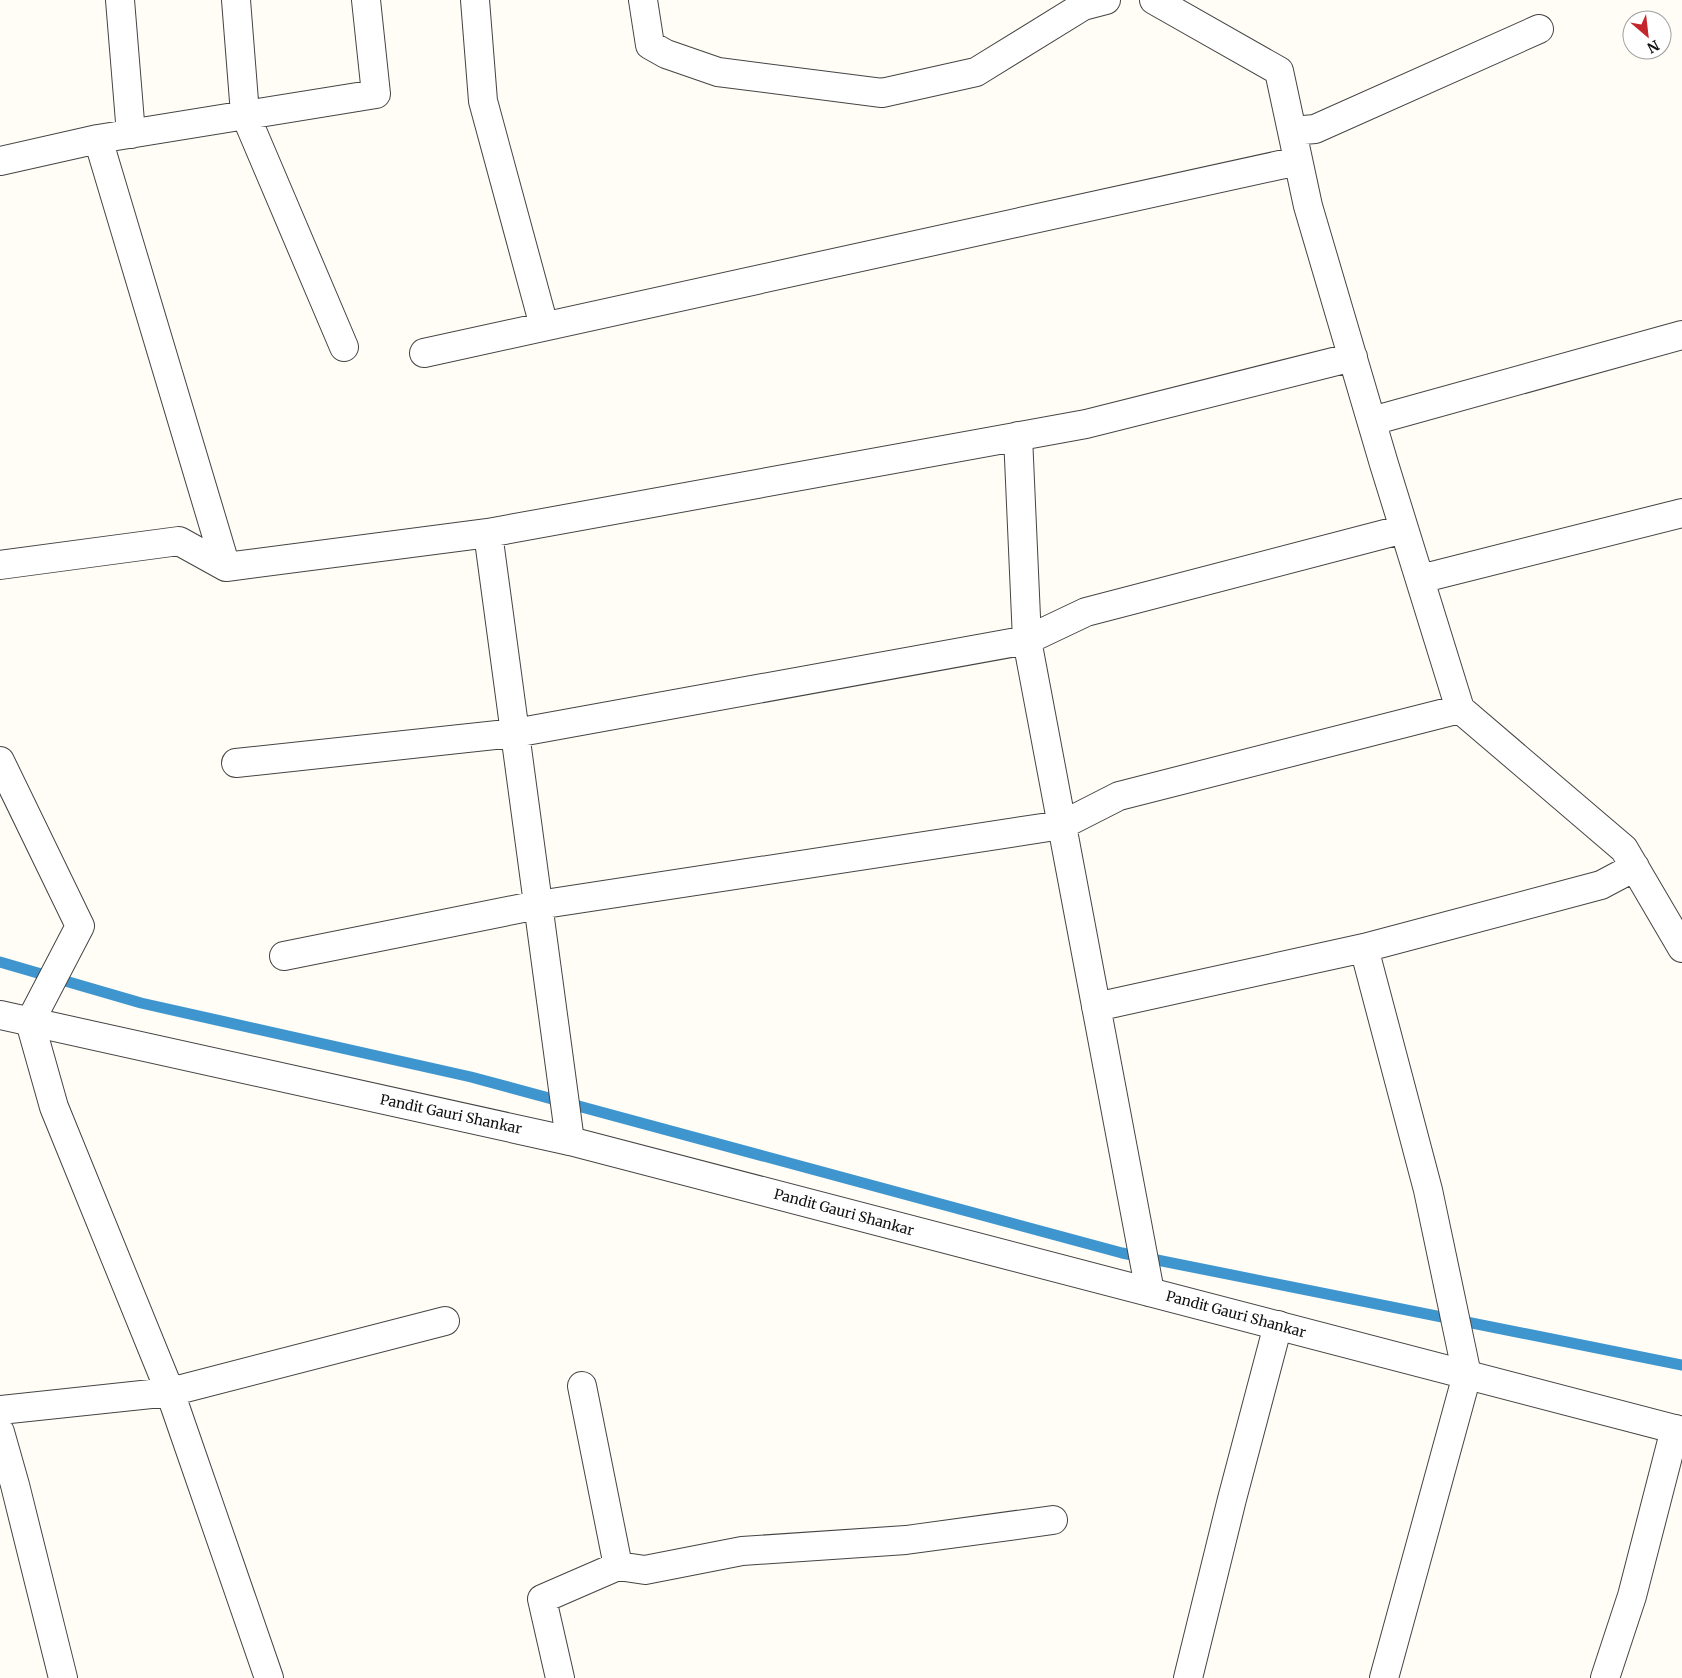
<svg xmlns="http://www.w3.org/2000/svg" width="1682" height="1678" viewBox="0 0 1682 1678" font-family="Merriweather,serif">
<rect width="100%" height="100%" fill="#fffdf5"/>
<g fill="none" stroke-linecap="round" stroke-linejoin="round">
<!-- stream -->
<path stroke="#3f96cf" stroke-width="11" d="M0,962L141,1003L471,1077L1122,1253L1682,1365"/>
<defs>
<path id="minor" d="M120,0L131,134
M236,0L245,114L344,347
M475,0L483,101L544,326
M643,0L650,45L666,54L718,72L882,93L976,72L1083,6
M1080,0L1083,6L1106,0
M1154,0L1279,71L1308,206L1384,464L1460,709L1624,849L1682,948
M1292,131L1315,129L1539,29
M98,139L376,94L366,0
M0,161L98,139L226,567
M424,353L1298,161
M1372,421L1682,335
M1018,436L1027,640L1086,612L1404,529
M0,565L179,541L226,567L488,533
M1420,579L1682,513
M236,763L515,733L1027,640L1150,1292
M1364,948L1428,1190L1467,1375L1384,1678
M284,956L538,905L1062,825L1119,796L1460,709
M1096,1007L1364,948L1601,885L1635,867
M30,1022L54,1107L170,1392L269,1678
M570,1141L488,533L1086,424L1353,357
M582,1386L618,1566
M0,1410L170,1392L445,1321
M0,1432L15,1485L63,1678
M560,1678L542,1599L618,1566L645,1570L742,1551L906,1540L1053,1520
M1188,1678L1232,1499L1278,1325
M1605,1678L1632,1596L1675,1429"/>
<path id="tertiary" d="M0,761L80,926L30,1022
M0,1015L570,1141L1682,1431"/>
</defs>
<!-- minor casing -->
<use href="#minor" stroke="#444" stroke-width="30"/>
<!-- tertiary casing -->
<use href="#tertiary" stroke="#444" stroke-width="30"/>
<!-- minor -->
<use href="#minor" stroke="#fff" stroke-width="28"/>
<!-- tertiary -->
<use href="#tertiary" stroke="#fff" stroke-width="28"/>
</g>
<g text-anchor="middle" dominant-baseline="central" stroke-width="5" stroke-linejoin="round" paint-order="stroke">
<!-- street labels -->
<g font-size="14" fill="#111" stroke="#fff">
<text transform="translate(451 1114) rotate(12)">Pandit Gauri Shankar</text>
<text transform="translate(844 1212) rotate(15)">Pandit Gauri Shankar</text>
<text transform="translate(1236 1314) rotate(15)">Pandit Gauri Shankar</text>
</g>
</g>
<!-- north arrow -->
<g transform="translate(1647 35) rotate(152)"><circle r="24" fill="#ffffff" stroke="#a0a0a0"/>
<path d="M0-4L9 19L0 12L-9 19Z" fill="#c4262e"/>
<text y="-8" font-size="14" font-weight="bold" text-anchor="middle" fill="#111111">N</text>
</g>
</svg>
